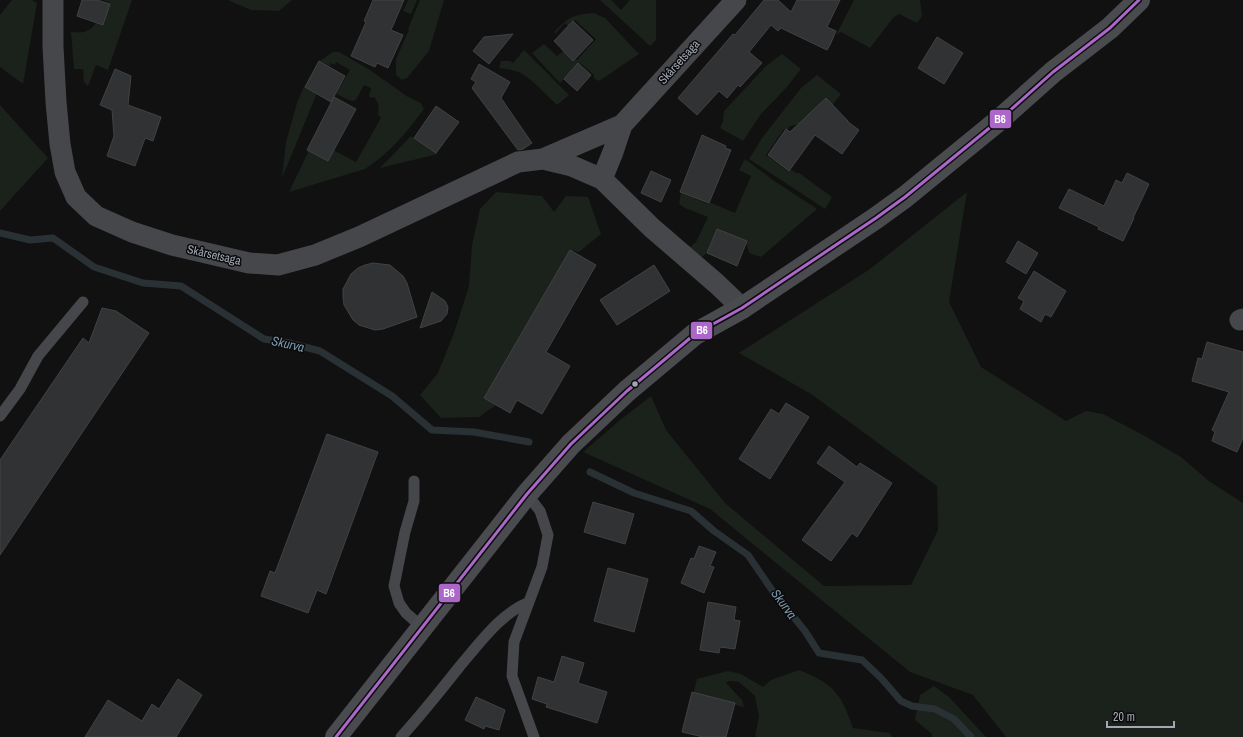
<svg xmlns="http://www.w3.org/2000/svg" width="1243" height="737" viewBox="0 0 1243 737" font-family="'Archivo Narrow',sans-serif">
<rect width="100%" height="100%" fill="#111"/>
<!-- green -->
<path fill="#1b211b" d="M12,0H32L37,3L23,84L0,67V15Z
M103,0H132L108,70L96,65L88,86L84,82L83,69H74L71,32C84,33 88,33 97,22L104,24L110,2Z
M228,0H292L279,11L251,10Z
M408,0H417L411,14L403,11Z
M420,0H444L429,51L407,78L402,80L396,75V59L409,30L408,29Z
M600,0H611L621,10L630,0H656V40L650,46Z
M854,0H920L922,16L917,23L899,14L893,18L870,48L841,32L836,35Z
M594,13L605,18L639,54L599,81L594,78V75L580,63L560,83L532,53L544,44L557,56L565,50L577,60L596,39L575,20L569,27L565,23L555,34L554,32C568,18 573,14 594,13Z
M524,50L569,95L557,105C546,95 534,81 521,73C514,70 506,69 499,68L501,61H510L513,63Z
M333,52H339L370,70L408,97L421,103L424,109C407,132 389,154 365,169L289,192L314,140L356,162L381,118L378,115C379,109 379,102 374,97L371,98L369,95L371,90V88L364,85C353,105 358,104 336,94L350,70L336,62L335,65L331,63L330,66L320,61Z
M782,54L801,69L786,88L761,114L743,141L720,128L723,121L724,111L766,66Z
M817,75L841,94L811,133L799,124L790,126L787,130L784,129L766,155L788,171L790,169L796,173H799L832,197L825,209L749,159L762,138L801,88Z
M304,86L317,93L282,178L286,142L297,103Z
M0,105L48,158L0,211Z
M411,136L438,154L380,168Z
M745,159L773,180L817,209L761,257L749,253L746,242L718,230L707,253L701,258L689,248L696,242L708,217L685,208L679,204L681,193L708,204L709,202L735,213L751,176L739,170Z
M496,192L542,196L554,212L566,196L588,197L601,234L579,252L570,250L484,398L496,405L479,417L441,418L420,395L438,373L454,333L469,286L472,245L480,209Z
M967,192L949,302L981,367L1066,421L1086,411L1103,414L1143,435L1181,457L1209,481L1243,503V737H1006L973,695L910,672L710,509L583,452L619,421L651,396L666,430L725,503L824,586L911,585L938,530L937,486L811,394L739,353L870,269Z
M799,670C834,684 841,693 853,728L889,733L893,737H755L759,716L755,696L739,682L729,681L726,683L742,700L744,707L693,695L697,679L728,671L741,674L763,687L771,680Z
M934,686L949,697L986,737H931L932,734L915,720L920,695Z"/>
<g fill="none" stroke-linecap="round" stroke-linejoin="round">
<!-- stream -->
<path stroke="#293135" stroke-width="7" d="M0,233L30,240L53,238L94,267L143,283L181,286L264,339L289,343L320,351L392,396L432,430L474,432L529,442
M590,472L634,493L691,511L714,531L748,555L774,593L805,631L819,653L862,660L881,678L901,701L912,706L935,709L954,719L971,737"/>
</g>
<!-- building -->
<path fill="#313233" stroke="#404244" d="M82,0H97L110,4L103,25L77,16Z
M373,0H404L391,30L403,35L388,68L377,63L375,67L351,56L366,22L364,21Z
M764,0H778L791,12L797,0H840L827,27L836,31L830,45L827,50L781,28L778,31L771,25L749,52L762,63L740,87L738,85L727,98L719,91L697,115L678,98L733,34L735,35Z
M573,21L593,40L573,61L554,41Z
M513,34L489,64L473,51L484,37Z
M937,37L963,53L944,84L918,68Z
M319,61L345,76L331,102L305,87Z
M578,63L591,75L577,91L564,79Z
M479,64L510,82L501,98L532,143L523,149L518,150L472,88L476,82L471,79Z
M115,69L131,76L128,105L161,117L153,141L145,138L135,166L107,156L114,136L112,110L100,105Z
M334,97L356,109L328,161L307,150Z
M826,98L848,121V122L859,130L842,154L815,135L789,171L768,155L786,129L790,132Z
M436,106L459,122L436,153L414,138Z
M702,135L726,146L725,148L731,150L709,203L680,192Z
M651,171L671,180L661,202L641,193Z
M1127,173L1149,184L1133,218H1134L1123,241L1098,229L1099,227L1059,208L1069,189L1104,206L1116,180L1122,183Z
M717,229L747,241L737,266L707,253Z
M1018,241L1038,253L1026,274L1006,262Z
M570,250L596,265L546,352L570,366L542,414L517,400L510,413L484,398Z
M373,263L390,265L403,276L407,283L417,317L383,329L375,330L359,325L353,320L344,305L343,297V289L351,274L358,268L365,265Z
M654,265L670,291L617,325L600,300Z
M1034,271L1066,291L1051,317L1045,314L1041,322L1020,309L1024,301L1018,298Z
M432,292L445,301L448,307L447,314L441,321L420,328Z
M102,308L116,311L149,333L0,555V460L83,338L89,343Z
M1207,342L1243,352V438L1237,452L1212,441L1215,432L1212,430L1229,392L1192,381L1198,358L1202,359Z
M786,403L809,417L770,479L739,459L771,409L779,414Z
M327,434L378,452L326,594L317,590L308,613L261,596L270,571L275,573Z
M829,446L857,467L860,463L892,483L857,537L852,533L831,561L802,540L845,482L817,463Z
M593,502L634,514L625,544L584,532Z
M699,546L716,552L710,566L714,567L704,593L681,583L691,558L694,559Z
M608,568L648,579L634,632L594,621Z
M708,602L736,607L734,620L740,621L735,649L720,647L719,653L700,650Z
M562,656L584,663L578,683L607,692L597,723L546,707L547,704L532,699L538,677L554,682Z
M178,679L202,695L176,737H85L108,700L142,721L152,704L159,709Z
M692,692L735,703L726,737H703L682,732Z
M476,697L505,710L499,730L485,726L484,729L465,720Z"/>
<g fill="none" stroke-linecap="round" stroke-linejoin="round">
<!-- service -->
<path stroke="#45474a" stroke-width="11" d="M0,416L20,389L38,356L83,302
M414,481V501L405,532L394,586L399,603L406,613L422,627
M527,494L540,511L548,535L542,567L514,642L512,676L534,737
M401,737C422,714 441,690 460,666C480,643 500,614 529,602"/>
<!-- minor -->
<path stroke="#45474a" stroke-width="21" d="M53,0V47L56,102L60,144L65,172L76,197L96,216L132,232L172,245L249,263L278,265L315,255L359,237L518,162L543,159L572,166L602,179L652,228L717,284L742,308
M543,159L622,125
M602,179L613,152L622,125L736,0
M1240,320L1243,319"/>
<!-- secondary -->
<path stroke="#494b4e" stroke-width="22" d="M336,737L527,494L571,444L627,391L695,334L742,308L876,218L905,197L998,121L1053,72L1110,28L1139,0"/>
<defs>
<path id="bus-1" d="M336,737L527,494L571,444L627,391L695,334L742,308L876,218L905,197L998,121L1053,72L1110,28L1139,0"/>
</defs>
<!-- bus-1 casing -->
<use href="#bus-1" stroke="#0b0b0d" stroke-width="6"/>
<!-- bus-1 -->
<use href="#bus-1" stroke="#ac68c9" stroke-width="3"/>
</g>
<!-- markers -->
<circle fill="#a2a8b2" stroke="#0b0b0d" stroke-width="1.5" cx="635" cy="384" r="3.5"/>
<g text-anchor="middle" dominant-baseline="central" stroke-width="3" stroke-linejoin="round" paint-order="stroke">
<!-- street labels -->
<g font-size="12" fill="#a2a8b2" stroke="#0b0b0d">
<text transform="translate(679 62) rotate(-48)">Skårsetsaga</text>
<text transform="translate(214 255) rotate(13)">Skårsetsaga</text>
</g>
<!-- water labels -->
<g font-size="13" font-style="italic" fill="#7b98ab" stroke="#0b0b0d">
<text transform="translate(288 344) rotate(13)">Skurva</text>
<text transform="translate(784 604) rotate(54)">Skurva</text>
</g>
</g>
<g stroke="#0b0b0d" stroke-width="1.5">
<rect x="989" y="109" width="23" height="20" rx="4" fill="#ac68c9"/>
<rect x="690" y="321" width="23" height="19" rx="4" fill="#ac68c9"/>
<rect x="438" y="583" width="23" height="20" rx="4" fill="#ac68c9"/>
</g>
<g font-size="11" text-anchor="middle" font-weight="bold" fill="#fff">
<text x="1000" y="123">B6</text>
<text x="702" y="334">B6</text>
<text x="449" y="597">B6</text>
</g>
<!-- scale -->
<path d="M1107 721v6h67v-6" fill="none" stroke="#a2a8b2" stroke-width="2"/>
<text x="1113" y="721" font-size="12" fill="#a2a8b2" stroke="#0b0b0d" stroke-width="3" paint-order="stroke">20 m</text>
</svg>
